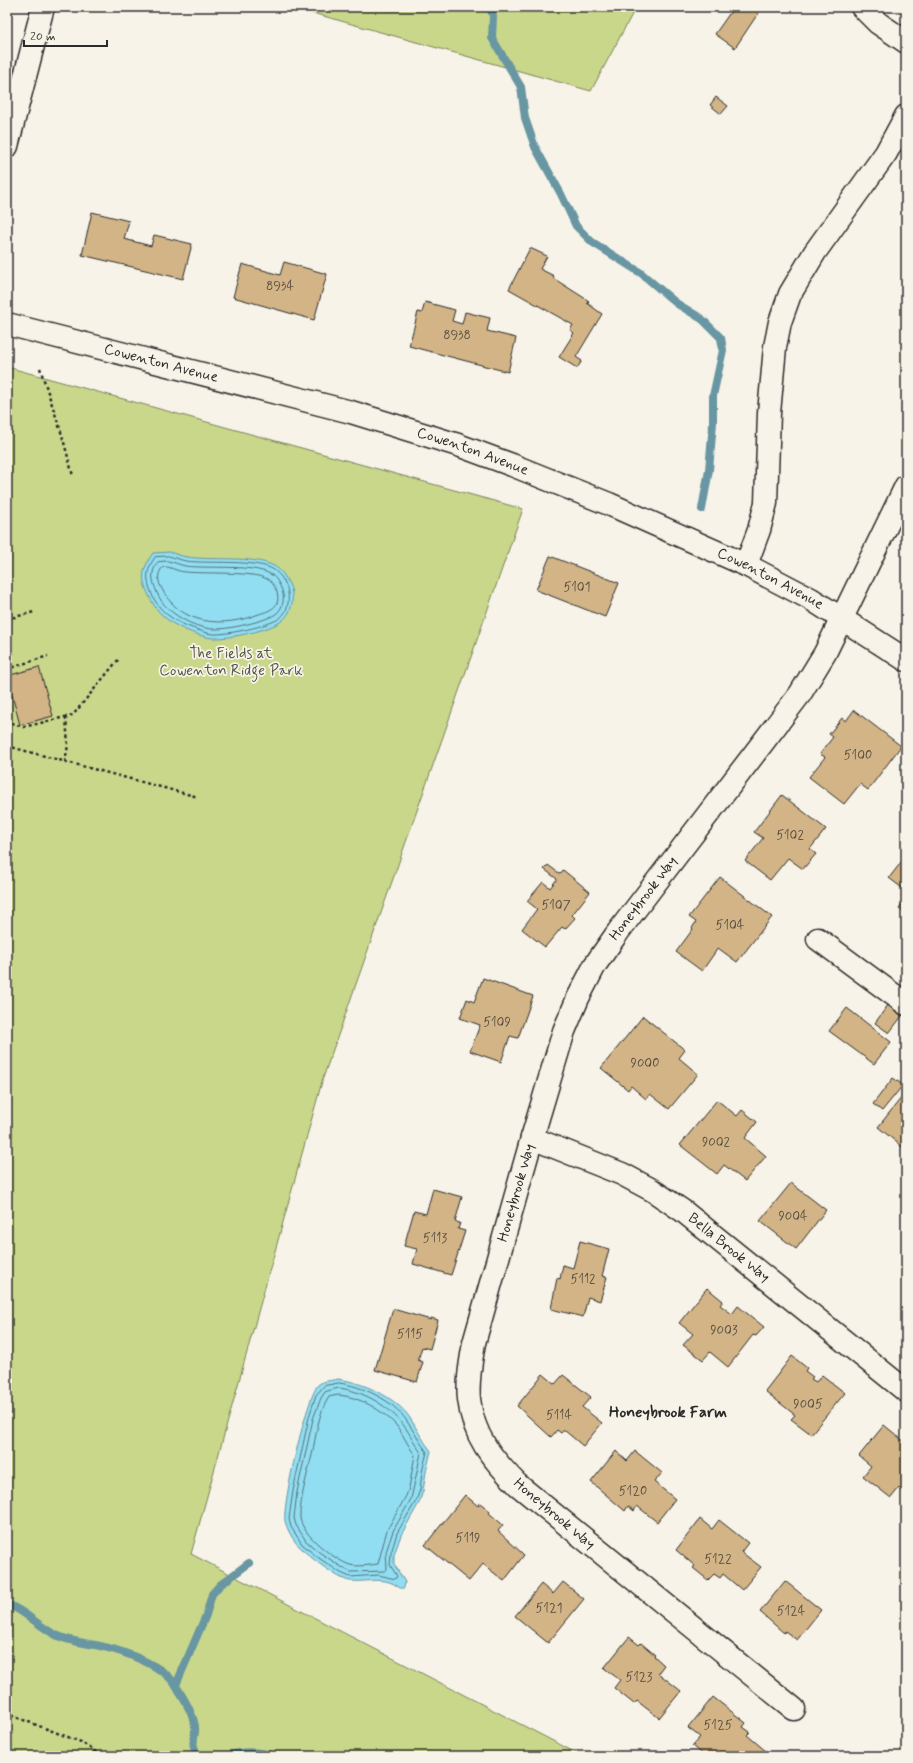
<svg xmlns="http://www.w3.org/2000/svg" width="913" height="1763" viewBox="0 0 913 1763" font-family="Mynerve,sans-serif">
<rect width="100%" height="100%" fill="#f7f3e8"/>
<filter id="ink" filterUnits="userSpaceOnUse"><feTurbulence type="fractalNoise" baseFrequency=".025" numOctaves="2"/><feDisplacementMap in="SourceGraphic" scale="8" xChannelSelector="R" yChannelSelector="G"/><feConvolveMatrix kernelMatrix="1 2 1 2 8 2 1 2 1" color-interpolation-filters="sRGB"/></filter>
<g filter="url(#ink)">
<!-- green -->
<path fill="#c9d78b" stroke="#7a815b" d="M291,7H636L591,91Z
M7,367L523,509L323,1078L191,1554L582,1756H7Z"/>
<!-- water -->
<path fill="#91ddf1" stroke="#6896a2" d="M170,552C175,554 181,556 187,557C211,561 253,555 274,566C282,570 285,577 289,584C295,596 293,611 283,620C272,630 228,639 213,638C209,638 203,636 199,635C180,629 160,619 151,600C141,579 140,573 153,553Z
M338,1379C362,1382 396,1397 410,1418C417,1429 423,1441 431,1451L426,1472L423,1491L419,1503L401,1535L394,1555V1564L405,1582L404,1588H400C384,1575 368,1583 350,1581C339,1580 308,1556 300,1547C293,1541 287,1529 285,1521C282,1504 307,1397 318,1385C323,1380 332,1381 338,1379Z"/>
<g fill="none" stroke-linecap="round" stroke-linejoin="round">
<!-- shore -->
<path stroke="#54727a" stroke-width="1" d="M169,556C175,558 181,560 186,561C207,564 258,559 274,570C281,575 287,584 288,593C289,602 288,611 280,618C269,626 226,635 213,634C209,634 204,632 201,631C182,625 162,616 153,597C146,580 145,572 155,557Z
M168,561C174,562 180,565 185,566C207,569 252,564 270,574C276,577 278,582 281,588C285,596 284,607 277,613C268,621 226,630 213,629C194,628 166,613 158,595C153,583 149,573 158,562Z
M168,567C174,569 180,572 186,572C204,574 253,571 267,579C275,583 280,596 277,603C274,610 265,612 259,614C224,628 179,626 161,587C158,581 157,574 162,568Z
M339,1383C362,1386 393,1400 406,1420C414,1431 419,1442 427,1452L422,1472L420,1490L416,1501L397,1533L391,1553L390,1565L397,1576L395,1579L379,1575L350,1577L341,1573L316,1556L302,1544L291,1527L289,1519L293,1491L309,1417L316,1395L324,1386Z
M339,1388C362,1391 386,1404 401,1422C408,1430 415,1444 421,1453L411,1499L393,1531L386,1552L387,1569L385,1571L351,1572L343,1568L319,1552L306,1541L296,1525L294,1518L297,1492L313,1419L321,1398L325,1392Z
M339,1395C360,1397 382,1410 396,1425C403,1434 408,1446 415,1455L409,1488L406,1496L387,1530L378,1564C370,1565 358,1567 350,1565C335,1560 302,1535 300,1518C299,1503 308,1471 312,1455C316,1436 318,1413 329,1397Z"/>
<!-- stream -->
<path stroke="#6896a2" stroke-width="8" d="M490,7L493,16L492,38L521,87L525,118L535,147L561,194L576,226L592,242L641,273L676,303L702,319L721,338L723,350L713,396V423L709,470L702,509
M7,1604C26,1611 40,1628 58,1636C72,1642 86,1643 100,1646C123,1651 164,1665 176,1686C183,1697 191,1710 194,1722C199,1735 187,1742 199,1756
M176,1685L206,1615L212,1594L220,1585L249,1563
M227,1756C241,1751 258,1751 272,1756"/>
</g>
<!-- building -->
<path fill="#d2b486" stroke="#2b2b2b" d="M734,7H752L759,12L735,48L715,34Z
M716,97L728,106L721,114L710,105Z
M92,212L129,221L124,239L151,246L154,235L192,244L183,279L82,255Z
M530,248L547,256L540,269L554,276L553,278L589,301L587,303L602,314L576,357L582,361L577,368L559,357L574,333L570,330L573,325L509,289Z
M284,262L327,274L314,320L233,297L242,264L280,275Z
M425,302L455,310L452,321L462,324L465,312L490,318L487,331L516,338L508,372L409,346L418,312L422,313Z
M550,556L619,583L605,617L536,590Z
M39,667L53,716L20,725L7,676Z
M854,710L901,746L868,790L860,784L844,804L809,777L825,757L820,754L833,737L829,734L842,718L846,721Z
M782,795L826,829L810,849L816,854L803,869L788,858L770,880L745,861L763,838L754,832Z
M906,856V891L889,878Z
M548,865L560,874L563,870L590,892L572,915L575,918L565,929L562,927L545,947L522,929L537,909L527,901L543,882L550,888L557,879L544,869Z
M720,877L772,917L737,962L718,948L702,971L676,952L693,929L692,928L696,922L689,917Z
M906,899V913L899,908Z
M483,978L533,996L518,1038L510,1036L501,1062L470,1051L480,1025L460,1018L467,999L474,1002Z
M888,1005L902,1016L889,1033L875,1023Z
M847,1008L891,1042L874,1064L829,1031Z
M643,1016L685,1050L679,1058L698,1074L669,1109L650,1094L646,1099L631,1086L628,1090L601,1068Z
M893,1078L903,1085L882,1111L873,1104Z
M906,1092V1150L878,1127Z
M717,1100L737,1116L742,1110L757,1122L745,1138L766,1156L745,1181L724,1165L717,1174L680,1145Z
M791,1183L826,1210L796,1249L760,1221Z
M433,1189L462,1197L455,1222L460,1223L458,1229L465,1231L451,1275L413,1264L417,1249L404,1246L414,1211L426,1214Z
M580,1241L609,1249L602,1276L607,1277L600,1301L588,1297L583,1317L551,1309L557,1278L560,1279L563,1265L573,1268Z
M707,1288L723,1301L720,1305L732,1314L738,1306L764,1327L756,1336L753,1335L728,1367L710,1352L703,1360L683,1345L693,1334L679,1323Z
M393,1309L431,1320V1318L438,1320L430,1349L422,1347L418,1360L423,1362L417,1382L375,1370Z
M792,1356L807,1368L805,1371L813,1377L811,1379L816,1382L822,1375L845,1393L811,1434L791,1419L795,1415L765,1391Z
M543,1374L555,1384L563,1375L591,1397L582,1407L602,1423L583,1446L564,1430L561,1433L557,1430L551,1437L517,1406Z
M884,1425L906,1443V1494L899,1488L891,1498L863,1476L871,1466L859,1456Z
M616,1451L627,1461L635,1451L662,1473L654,1482L675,1499L657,1522L637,1506L634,1511L628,1506L625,1511L591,1482Z
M465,1495L478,1506L480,1503L490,1511L489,1513L503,1525L498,1531L524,1555L504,1581L483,1564L469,1581L425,1545Z
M700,1519L712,1529L719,1520L748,1543L741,1552L761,1567L742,1590L723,1574L720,1578L714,1574L708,1580L693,1568L695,1566L676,1550Z
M785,1581L821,1610L797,1640L785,1631L784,1633L760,1612Z
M563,1582L584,1599L548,1643L515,1616L541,1584L553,1594Z
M629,1637L639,1645L641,1643L655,1655L654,1656L664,1665L658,1673L681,1691L659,1718L637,1701L634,1704L614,1688L620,1680L604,1668Z
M713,1697L746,1723L743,1727L750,1732L747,1735L767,1752L764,1756H704L692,1746L700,1737L688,1728Z"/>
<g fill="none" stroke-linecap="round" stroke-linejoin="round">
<defs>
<g id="minor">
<path d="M862,7L878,23L906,42"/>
<path d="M7,146L43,7"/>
<path id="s1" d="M7,324L351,412L458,445L512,465L609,504L746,565L811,599L906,660"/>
<path d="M746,565L759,530L766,503L769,413L775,347L780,322L790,294L815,252L886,153L906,116"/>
<path d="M818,939L906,1004"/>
<path id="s2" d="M532,1138L622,1174L652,1190L683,1211L906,1391"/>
<path id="s3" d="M794,1709L518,1485C492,1459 473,1436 469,1399C467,1381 471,1361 474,1343L532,1138L564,1031L578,998L595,965L618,932L800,694L825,653L906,486"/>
</g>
</defs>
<!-- minor casing -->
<use href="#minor" stroke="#2b2b2b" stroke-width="25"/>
<!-- path -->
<path stroke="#2b2b2b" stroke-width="2.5" stroke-dasharray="3 3" stroke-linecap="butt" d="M40,368L62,435L73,476
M7,619L34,612
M7,669L48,656
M7,706L11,723L24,727L73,715L118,660
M7,746L198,797
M65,762L68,745L66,718
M7,1711L13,1716L81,1742L102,1756"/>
<!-- minor -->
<use href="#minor" stroke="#f7f3e8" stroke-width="22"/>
</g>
</g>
<g text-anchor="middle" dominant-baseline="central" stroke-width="3.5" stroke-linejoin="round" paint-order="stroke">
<!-- number labels -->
<g font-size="13" fill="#554d42">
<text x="280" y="286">8934</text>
<text x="457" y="335">8938</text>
<text x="577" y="587">5101</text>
<text x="858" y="755">5100</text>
<text x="790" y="835">5102</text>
<text x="556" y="905">5107</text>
<text x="730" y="925">5104</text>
<text x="497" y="1022">5109</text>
<text x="645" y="1063">9000</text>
<text x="716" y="1142">9002</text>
<text x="793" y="1216">9004</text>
<text x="435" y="1238">5113</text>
<text x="583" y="1279">5112</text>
<text x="724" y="1330">9003</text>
<text x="410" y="1334">5115</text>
<text x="808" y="1404">9005</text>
<text x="559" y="1415">5114</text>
<text x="633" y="1491">5120</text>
<text x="468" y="1538">5119</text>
<text x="718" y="1559">5122</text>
<text x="549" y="1608">5121</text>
<text x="791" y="1611">5124</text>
<text x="639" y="1677">5123</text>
<text x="718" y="1725">5125</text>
</g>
<!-- street labels -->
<g font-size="15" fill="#2b2b2b" stroke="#f7f3e8">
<text stroke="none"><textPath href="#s1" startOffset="159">Cowenton Avenue</textPath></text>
<text stroke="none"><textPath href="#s1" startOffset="483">Cowenton Avenue</textPath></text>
<text stroke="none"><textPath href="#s1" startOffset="807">Cowenton Avenue</textPath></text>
<text stroke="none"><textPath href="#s3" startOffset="993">Honeybrook Way</textPath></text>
<text stroke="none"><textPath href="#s3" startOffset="669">Honeybrook Way</textPath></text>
<text stroke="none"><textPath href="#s2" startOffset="227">Bella Brook Way</textPath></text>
<text transform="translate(554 1514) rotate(40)">Honeybrook Way</text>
</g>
<!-- park labels -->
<g font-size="15" fill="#525643" stroke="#f7f3e8">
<text x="231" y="654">The Fields at<tspan x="231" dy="17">Cowenton Ridge Park</tspan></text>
</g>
<!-- neighbourhood labels -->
<g font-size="16" font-weight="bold" fill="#2b2b2b" stroke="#f7f3e8">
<text x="668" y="1412">Honeybrook Farm</text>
</g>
</g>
<!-- margin -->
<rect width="913" height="1763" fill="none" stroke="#f7f3e8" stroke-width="24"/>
<rect x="12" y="12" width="889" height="1739" fill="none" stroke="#2b2b2b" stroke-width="1.5" filter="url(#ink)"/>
<!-- scale -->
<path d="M24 40v6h83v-6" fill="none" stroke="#2b2b2b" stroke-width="2"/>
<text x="30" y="40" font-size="12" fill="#2b2b2b" stroke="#f7f3e8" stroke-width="3" paint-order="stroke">20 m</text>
</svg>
